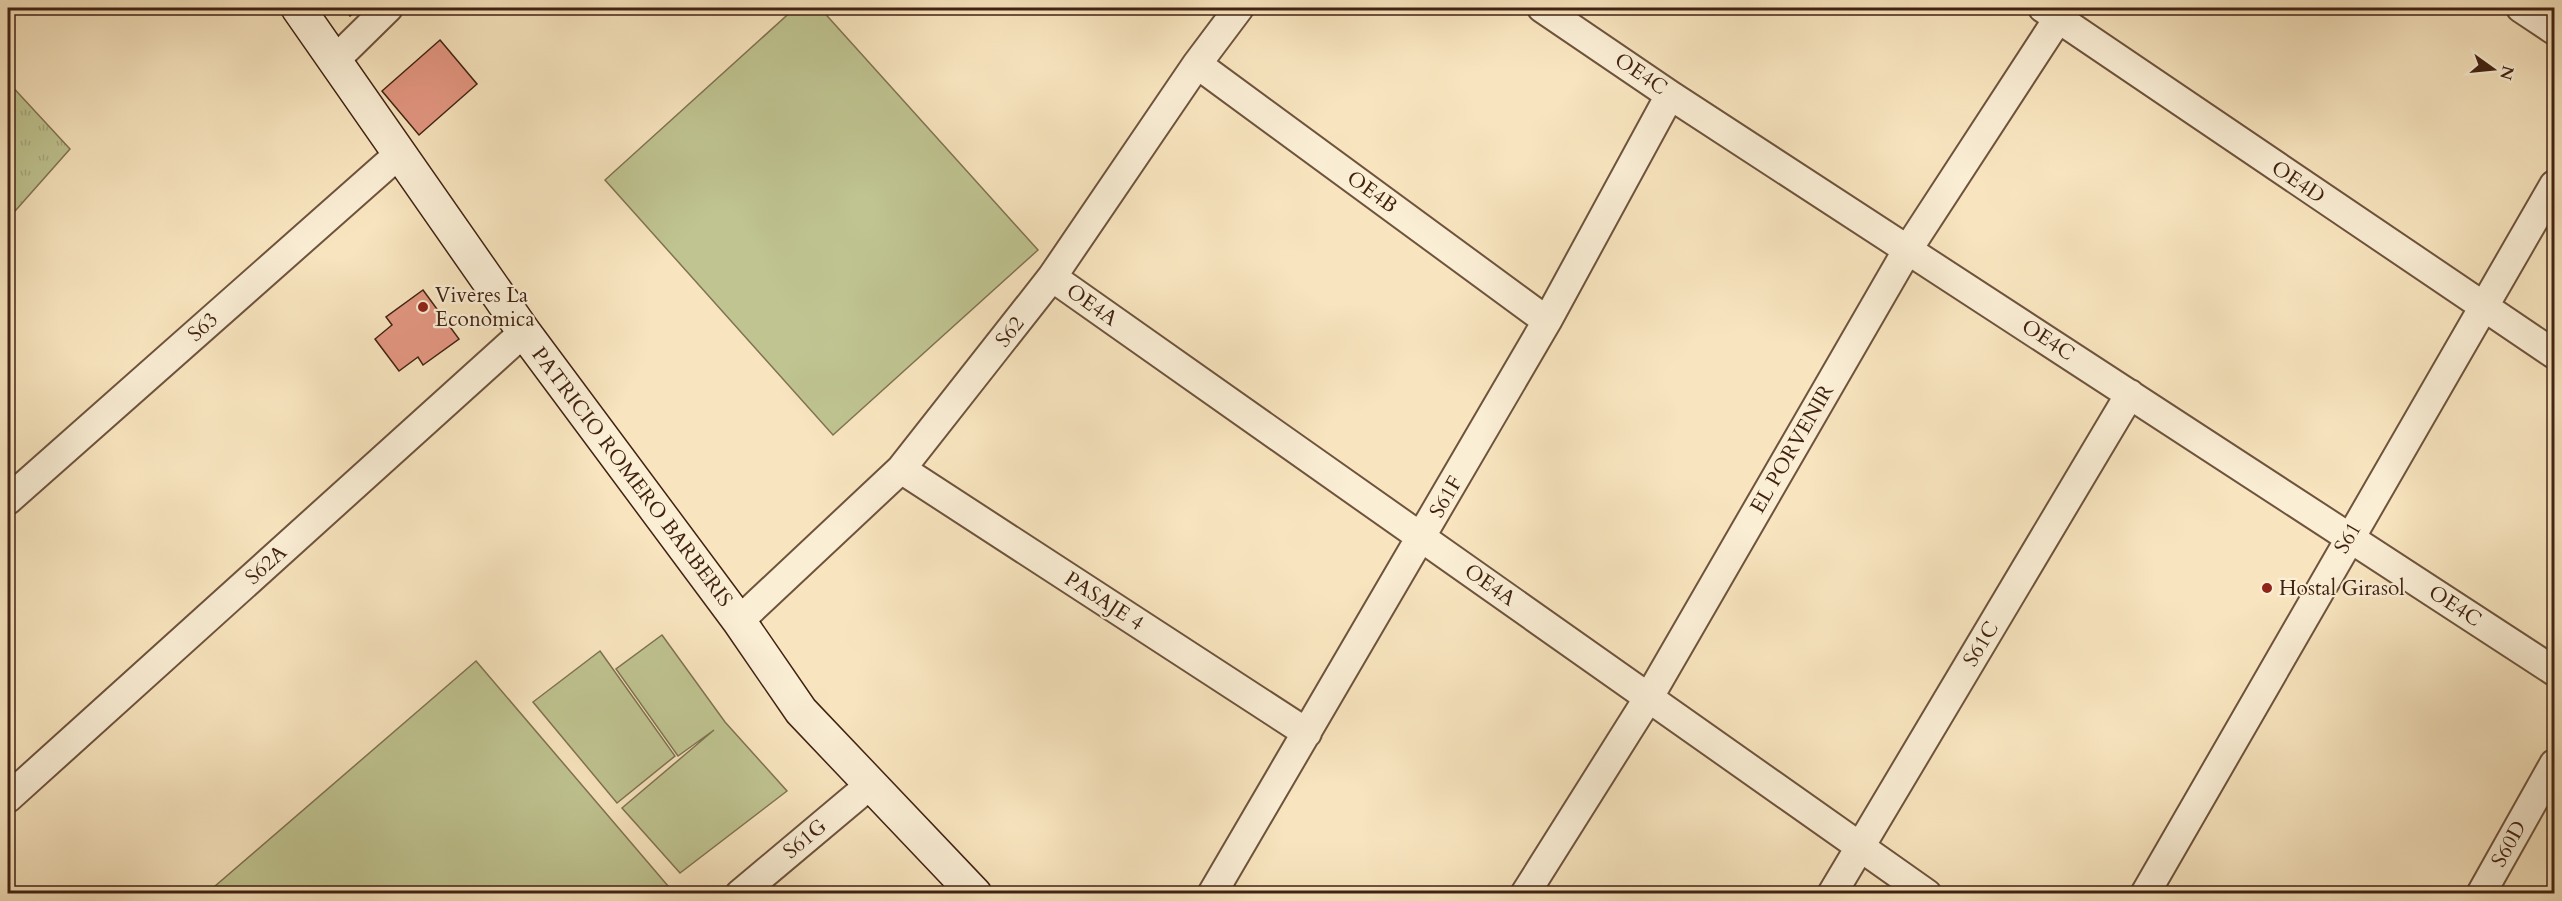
<svg xmlns="http://www.w3.org/2000/svg" width="2562" height="901" viewBox="0 0 2562 901" font-family="Cardo,serif">
<defs>
<pattern id="grass-tufts" width="24" height="20" patternUnits="userSpaceOnUse" patternTransform="scale(1.5)"><rect width="24" height="20" fill="#bfc491"/><path d="M3 7l-1-3M5 7V3M7 7l1-3M15 17l-1-3M17 17v-4M19 17l1-3" fill="none" stroke="#a5a87c"/></pattern>
</defs>
<rect width="100%" height="100%" fill="#f8e5bf"/>
<filter id="stains"><feTurbulence type="fractalNoise" baseFrequency=".00333" numOctaves="4"/><feColorMatrix values="0 0 0 0 .2 0 0 0 0 .09 0 0 0 0 .02 0 0 0 .5 -.17"/></filter>
<radialGradient id="worn" r=".72"><stop offset=".6" stop-color="#630" stop-opacity="0"/><stop offset="1" stop-color="#630" stop-opacity=".3"/></radialGradient>
<!-- grass -->
<path fill="url(#grass-tufts)" stroke="#807352" stroke-width="1.5" d="M8,82L70,149L8,219Z"/>
<!-- park -->
<path fill="#bfc491" stroke="#807352" stroke-width="1.5" d="M795,8H820L1038,250L833,435L605,180Z
M662,635L725,722L787,791L680,873L622,808L714,730L678,756L616,669Z
M600,651L675,756L617,803L533,702Z
M476,661L674,893H207Z"/>
<!-- building -->
<path fill="#e49782" stroke="#412212" stroke-width="1.5" d="M343,8H360L350,16Z
M440,40L477,84L419,135L382,91Z
M423,290L459,339L423,365L418,357L399,371L375,339L392,325L386,317Z"/>
<g fill="none" stroke-linecap="round" stroke-linejoin="round">
<defs>
<path id="street" d="M1542,8L1670,95L2554,671
M2043,8L2554,354
M2521,8L2554,30
M334,61L388,8
M1197,64L1547,321
M1052,277L1927,894
M901,469L1307,733
M8,500L399,154
M739,621L901,469L1052,277L1197,64L1239,8
M8,798L524,332
M740,894L871,784
M1212,894L1547,321L1670,95
M1525,894L1649,697L1908,249L2065,8
M1832,894L2130,394
M2145,894L2554,185
M2481,894L2554,764"/>
<path id="secondary" d="M298,8L524,332L739,621L801,711L975,894"/>
</defs>
<!-- street casing -->
<use href="#street" stroke="#6f533d" stroke-width="32"/>
<!-- secondary casing -->
<use href="#secondary" stroke="#412212" stroke-width="36"/>
<!-- street -->
<use href="#street" stroke="#faeed5" stroke-width="28"/>
<!-- secondary -->
<use href="#secondary" stroke="#faeed5" stroke-width="33"/>
</g>
<!-- markers -->
<g fill="#8f2418" stroke="#faeed5" stroke-width="2">
<circle cx="423" cy="307" r="6"/>
<circle cx="2267" cy="588" r="6"/>
</g>
<g text-anchor="middle" dominant-baseline="central" stroke-width="4.5" stroke-linejoin="round" paint-order="stroke">
<!-- street labels -->
<g font-size="21" fill="#412212" stroke="#faeed5">
<text transform="translate(1641 74) rotate(34)">OE4C</text>
<text transform="translate(2298 182) rotate(34)">OE4D</text>
<text transform="translate(1372 192) rotate(36)">OE4B</text>
<text transform="translate(1092 305) rotate(35)">OE4A</text>
<text transform="translate(203 327) rotate(-42)">S63</text>
<text transform="translate(1010 332) rotate(-52)">S62</text>
<text transform="translate(2048 340) rotate(33)">OE4C</text>
<text transform="translate(1792 449) rotate(-60)">EL PORVENIR</text>
<text transform="translate(632 477) rotate(53)">PATRICIO ROMERO BARBERIS</text>
<text transform="translate(1446 497) rotate(-60)">S61F</text>
<text transform="translate(2348 538) rotate(-60)">S61</text>
<text transform="translate(266 565) rotate(-42)">S62A</text>
<text transform="translate(1490 585) rotate(35)">OE4A</text>
<text transform="translate(1104 601) rotate(33)">PASAJE 4</text>
<text transform="translate(2455 606) rotate(33)">OE4C</text>
<text transform="translate(1981 644) rotate(-59)">S61C</text>
<text transform="translate(805 839) rotate(-40)">S61G</text>
<text transform="translate(2509 844) rotate(-61)">S60D</text>
</g>
<!-- poi labels -->
<g font-size="21" fill="#412212" stroke="#faeed5" text-anchor="start">
<text x="435" y="295">Viveres La<tspan x="435" dy="24">Economica</tspan></text>
<text x="2279" y="588">Hostal Girasol</text>
</g>
</g>
<!-- margin -->
<rect width="2562" height="901" fill="none" stroke="#f8e5bf" stroke-width="30"/>
<rect x="9" y="9" width="2544" height="883" fill="none" stroke="#412212" stroke-width="3"/>
<rect x="15" y="15" width="2532" height="871" fill="none" stroke="#412212" stroke-width="1.5"/>
<!-- north arrow -->
<g transform="translate(2493 69) rotate(105)" stroke="#faeed5" stroke-width="4.5" paint-order="stroke">
<path d="M0-4.5L10 22L0 15L-10 22Z" fill="#412212"/>
<text y="-9" font-size="16" font-weight="bold" text-anchor="middle" fill="#412212">N</text>
</g>
<rect width="100%" height="100%" filter="url(#stains)"/>
<rect width="100%" height="100%" fill="url(#worn)"/>
</svg>
